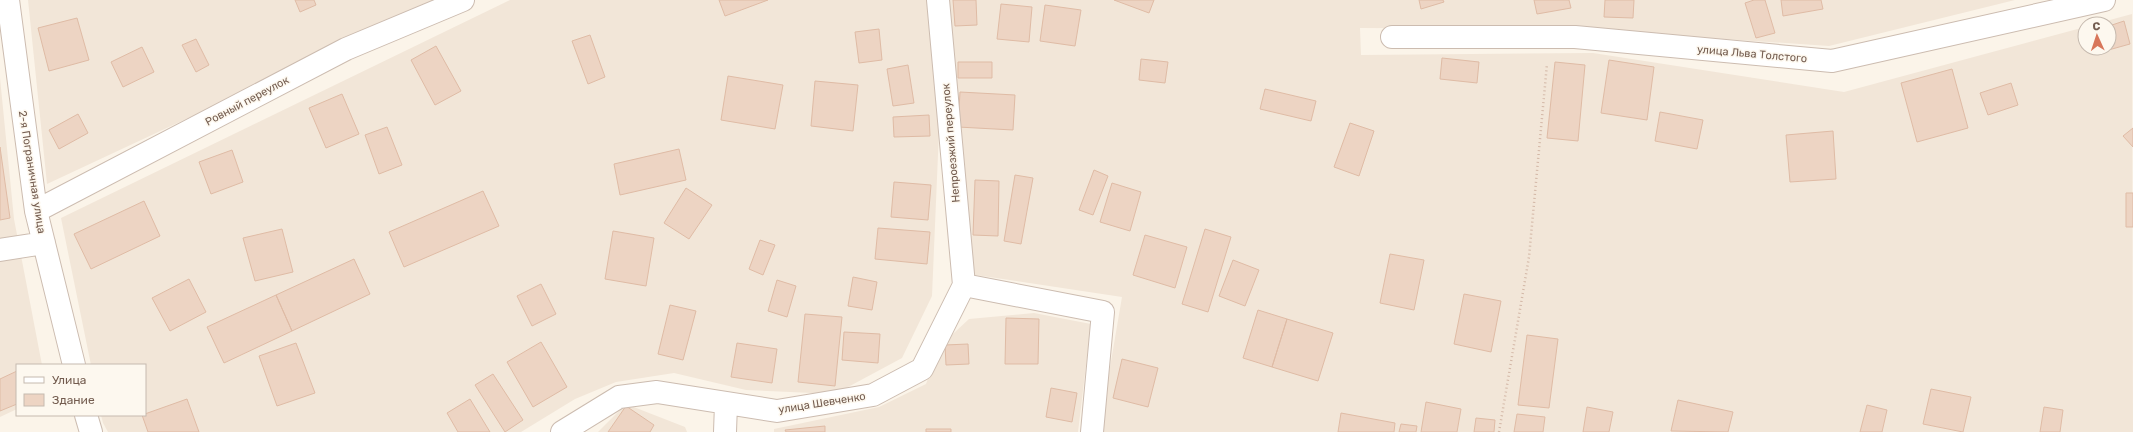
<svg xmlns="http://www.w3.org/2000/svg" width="2133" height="432" viewBox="0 0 2133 432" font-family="Rubik,sans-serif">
<rect width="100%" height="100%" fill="#fbf4e9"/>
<!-- residential -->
<path fill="#f2e6d8" d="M28,0H440L47,184Z
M510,0H929L939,131L932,296L902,358L835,394L746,390L674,373L616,382L575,399L521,432H108L103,423L101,415H145V365H91L61,218Z
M948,0H2015L1829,46L1573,29L1360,28L1361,55L1593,53L1844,92L2085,27V48H2109V24H2095L2132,14L2133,432H1103L1102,414L1122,297L969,274Z
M0,78L14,219L42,365H17V409L0,417Z
M1034,313L1091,324L1078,432H774V429L879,407L926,384L940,346L969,319Z
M626,404L685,427L687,432H598Z"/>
<!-- building -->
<path fill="#edd4c3" stroke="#dfbba5" d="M295,0H314L316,5L300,12Z
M719,0H768L725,16Z
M953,0H976L977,25L955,26Z
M1114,0H1154L1149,13Z
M1419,0H1443L1444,2L1421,9Z
M1534,0H1569L1571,8L1537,14Z
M1605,0H1634L1633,18L1604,17Z
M1754,0H1765L1775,33L1756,38L1745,3Z
M1781,0H1821L1823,9L1783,16Z
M1001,4L1032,7L1029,42L997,39Z
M1045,5L1081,10L1075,46L1040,41Z
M77,18L89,60L49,71L38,28Z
M2124,21L2130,44L2094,54L2092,48H2109V26Z
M879,29L882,60L859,63L855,32Z
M590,35L605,77L588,84L572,41Z
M196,39L209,65L196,72L182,45Z
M436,46L461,91L435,105L411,60Z
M142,47L154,72L123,87L111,62Z
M1442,58L1479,62L1477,83L1440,79Z
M1141,59L1168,62L1165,83L1139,80Z
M1609,60L1654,67L1647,120L1601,113Z
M958,62H992V78H958Z
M1555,62L1585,65L1578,141L1547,138Z
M908,65L914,103L893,106L887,69Z
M1952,69L1968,128L1917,142L1901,83Z
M728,76L783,85L775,129L721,120Z
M815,81L858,85L853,131L811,126Z
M2011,83L2018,105L1988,115L1980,93Z
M1265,89L1316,101L1311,121L1260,109Z
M960,92L1015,95L1013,130L958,127Z
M342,94L359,134L326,148L309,108Z
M1660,112L1703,120L1697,149L1655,141Z
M78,114L88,133L59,149L49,130Z
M929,115L930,136L894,137L893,117Z
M1350,123L1374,131L1359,176L1334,167Z
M387,127L402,165L379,174L365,135Z
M2133,128V147L2123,136Z
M1833,131L1836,179L1790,182L1786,135Z
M0,147L10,218L0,220Z
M679,149L686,180L620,195L614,164Z
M232,150L243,182L211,194L199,162Z
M1094,170L1108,176L1093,215L1079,210Z
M1015,175L1033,178L1021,244L1004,241Z
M975,180L999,181L998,236L973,235Z
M894,182L931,185L928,220L891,217Z
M1112,183L1141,192L1130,231L1100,222Z
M686,188L712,205L689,239L664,223Z
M483,191L499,226L404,267L389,232Z
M2126,193H2133V227H2126Z
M144,201L160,236L91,269L74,234Z
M878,228L930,232L927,264L875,259Z
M282,229L293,272L255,281L243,238Z
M1205,229L1231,237L1208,312L1182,304Z
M613,231L654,238L646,286L605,279Z
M1145,235L1187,247L1175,288L1133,275Z
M760,240L775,245L763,275L749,269Z
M1390,254L1424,260L1414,310L1380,303Z
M354,259L370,294L292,331L276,295Z
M1233,260L1259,270L1245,306L1219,296Z
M853,277L877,282L872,310L848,306Z
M189,279L206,312L170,331L152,298Z
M777,280L796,286L787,317L768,311Z
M541,284L556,314L532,326L517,296Z
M1464,294L1501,301L1491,352L1454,344Z
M276,295L292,331L224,363L207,327Z
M670,305L696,311L683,360L658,354Z
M1258,310L1287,319L1272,367L1243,358Z
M805,314L842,317L835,386L798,382Z
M1006,318L1039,319L1038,364H1005Z
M1287,319L1333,333L1318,381L1272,367Z
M844,332L880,334L878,363L842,360Z
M1527,335L1558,339L1549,408L1518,405Z
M541,342L567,387L533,407L507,362Z
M296,343L315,393L277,406L259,356Z
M737,343L777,349L772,383L731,377Z
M968,344L969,364L946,365L945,345Z
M1122,359L1158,368L1148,407L1113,398Z
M17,371V404L0,411V379Z
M493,374L523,420L505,432L475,385Z
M1051,388L1077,393L1072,422L1046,417Z
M1931,389L1971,397L1963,432L1923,424Z
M187,399L199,432H148L142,415Z
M470,399L490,432H458L447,413Z
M1678,400L1733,412L1728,432L1671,431Z
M1426,402L1461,409L1457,432H1421Z
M1867,405L1887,410L1882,432H1860Z
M626,406L654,425L650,432H608Z
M1587,407L1613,412L1609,432H1583Z
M2044,407L2063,410L2060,432H2040Z
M1341,413L1395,423L1394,432H1338Z
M1517,414L1545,417L1543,432H1514Z
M1476,418L1495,420L1494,432H1474Z
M1401,424L1417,426L1416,432H1399Z
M825,426V432H786L785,430Z
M926,429H951V432H926Z"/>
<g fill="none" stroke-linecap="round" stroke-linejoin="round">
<defs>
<path id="minor" d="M8,0L36,211L74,365
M938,0L964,285
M1392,37H1575L1832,61L2104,0
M36,211L346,49L463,0
M0,250L44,243
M86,415L91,432
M562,432L619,397L657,392L777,411L873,395L922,369L964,285L1103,312L1092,432
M725,432L726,404"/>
</defs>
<!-- minor casing -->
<use href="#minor" stroke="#ccbcb0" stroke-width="24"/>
<!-- path -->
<path stroke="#d3b7a6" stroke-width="2.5" stroke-dasharray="1 3" stroke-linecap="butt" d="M1499,432L1529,257L1547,64"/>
<!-- minor -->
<use href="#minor" stroke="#fff" stroke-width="22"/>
</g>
<g text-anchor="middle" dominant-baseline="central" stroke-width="3" stroke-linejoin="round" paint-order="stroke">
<!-- street labels -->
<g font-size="11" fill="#735c4f" stroke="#fdf8ef">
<text transform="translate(1752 54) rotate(5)">улица Льва Толстого</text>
<text transform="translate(247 101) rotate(-28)">Ровный переулок</text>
<text transform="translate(951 143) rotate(-95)">Непроезжий переулок</text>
<text transform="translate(32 172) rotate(81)">2-я Пограничная улица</text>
<text transform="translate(822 403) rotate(-9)">улица Шевченко</text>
</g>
</g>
<!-- legend -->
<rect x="16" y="364" width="130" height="52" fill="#fdf8ef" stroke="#c6baaf"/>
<rect x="24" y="377" width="20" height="6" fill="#ffffff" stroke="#c6baaf"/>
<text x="52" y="384" font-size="12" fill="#735c4f">Улица</text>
<rect x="24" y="394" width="20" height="12" fill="#edd4c3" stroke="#c6baaf"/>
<text x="52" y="404" font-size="12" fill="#735c4f">Здание</text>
<!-- north arrow -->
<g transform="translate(2097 36) rotate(357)"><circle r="19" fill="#fdf8ef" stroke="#c6baaf"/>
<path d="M0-3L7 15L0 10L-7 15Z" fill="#d8765a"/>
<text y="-6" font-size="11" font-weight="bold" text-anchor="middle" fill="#735c4f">С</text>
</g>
</svg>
